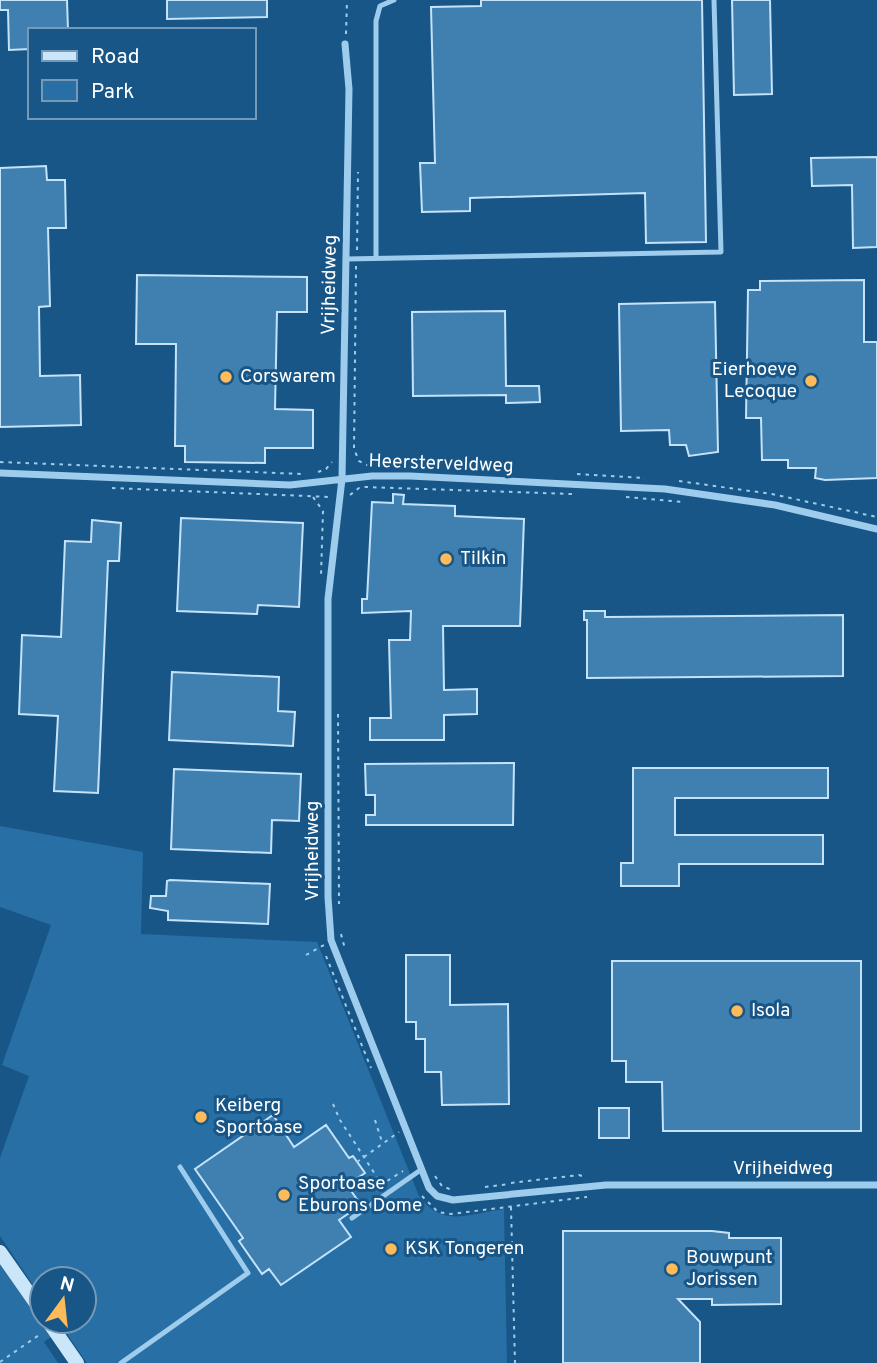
<svg xmlns="http://www.w3.org/2000/svg" width="877" height="1363" viewBox="0 0 877 1363" font-family="Overpass,sans-serif">
<rect width="100%" height="100%" fill="#185687"/>
<!-- green -->
<path fill="#276fa4" d="M0,826L143,852L141,934L317,942L419,1196C442,1228 468,1214 504,1209L507,1363H87L58,1321H84V1279H42V1298L0,1236V1158L29,1076L2,1065L51,925L0,907Z
M0,1264L51,1337L44,1342L58,1363H0Z"/>
<!-- building -->
<path fill="#4080b1" stroke="#c4e3fa" stroke-width="2" d="M0,0H67L68,30H30V49L9,50L8,10H0Z
M167,0H267V17L167,19Z
M481,0H702L706,242L646,243L645,193L470,198V211L422,212L420,163H435L431,7L481,6Z
M732,0H770L772,94L734,95Z
M877,157V247L853,248L852,185L812,186L811,158Z
M46,166L47,180H65L66,228H48L50,306L39,307L40,376L80,375L81,425L0,427V168Z
M137,275L307,277V312H277L275,409L313,410V448H265V463L185,462V446H175L176,344H136Z
M864,280V342H877V478L825,480L815,478L816,468H788V460H762L761,418H746L748,290H760V281Z
M715,302L718,452L689,456L686,445H670L669,430L621,431L619,304Z
M505,311L506,386H539L540,402L506,403V395L413,396L412,312Z
M393,494L404,495L403,504L455,506V516L524,519L520,626H443L444,690L477,689V714L444,715V740H370V718H391L389,640H410L411,611L362,613V599H367L372,502L393,503Z
M181,518L303,523L299,607L258,605L257,614L177,611Z
M92,520L121,523L119,561H108L98,793L54,791L58,716L19,714L22,635L61,637L65,541L91,542Z
M584,611H605V617L843,615V676L587,678V620H584Z
M172,672L279,677L278,711L295,712L293,746L169,740Z
M514,763L513,825H366V815H375V795H366L365,764Z
M633,768H828V798H675V835H823V864H679V886H621V863H633Z
M174,769L301,774L299,821L272,820L271,853L171,849Z
M170,880L270,884L268,924L168,920V911L150,908L151,896H166L167,881Z
M406,955H450V1005L508,1004L509,1104L442,1105L441,1072H425V1039H416V1022H406Z
M612,961H861V1131H663L662,1082H626V1061H612Z
M599,1108H629V1138H599Z
M273,1115L294,1147L326,1125L349,1158L353,1156L365,1173L347,1185L361,1205L339,1220L351,1237L281,1285L269,1269L262,1274L239,1241L243,1238L195,1169Z
M563,1231H712L729,1233V1238H781V1304L712,1305V1299H678L700,1322V1363H563Z"/>
<g fill="none" stroke-linecap="round" stroke-linejoin="round">
<!-- path -->
<path stroke="#9ecced" stroke-width="2" stroke-dasharray="3.5 5" stroke-linecap="butt" d="M346,34L347,0
M357,250L358,172
M356,266L354,449L359,461L369,466
M0,462L302,474
M318,472L326,469L332,462
M577,474L645,478
M679,481L772,494L877,517
M112,488L330,497
M350,495L359,488L365,487L572,494
M313,497L323,511L321,576
M626,497L684,502
M338,714L339,904
M341,934L345,949
M306,955L324,945
M326,956L371,1068
M333,1104L340,1120L382,1185
M375,1120L382,1142
M357,1162L399,1132
M435,1176L442,1186L452,1190
M511,1183L579,1175L585,1177
M485,1187L510,1184
M378,1191L376,1188L403,1171
M422,1196L438,1212L451,1214L587,1197
M511,1207L515,1363
M0,1362L42,1333"/>
<!-- lane -->
<path stroke="#9ecced" stroke-width="5" d="M376,258V21L380,6L394,0
M346,259L721,252L714,0
M352,1218L422,1169
M121,1363L248,1273L180,1167"/>
<!-- street -->
<path stroke="#9ecced" stroke-width="7" d="M345,44L349,89L342,479L328,599V897L331,940L429,1188L437,1196L453,1200L606,1185H877
M0,473L290,485L372,476H410L665,489L775,505L877,529"/>
<!-- secondary -->
<path stroke="#cbe5f9" stroke-width="14" d="M0,1252L42,1312
M48,1321L77,1363"/>
</g>
<!-- markers -->
<g fill="#ffbb5a" stroke="#185687" stroke-width="2.5">
<circle cx="226" cy="377" r="7"/>
<circle cx="811" cy="381" r="7"/>
<circle cx="446" cy="559" r="7"/>
<circle cx="737" cy="1011" r="7"/>
<circle cx="201" cy="1117" r="7"/>
<circle cx="284" cy="1195" r="7"/>
<circle cx="391" cy="1249" r="7"/>
<circle cx="672" cy="1269" r="7"/>
</g>
<g text-anchor="middle" dominant-baseline="central" stroke-width="6" stroke-linejoin="round" paint-order="stroke">
<!-- street labels -->
<g font-size="19" fill="#fff" stroke="#185687">
<text transform="translate(330 285) rotate(-89)">Vrijheidweg</text>
<text transform="translate(441 464) rotate(2)">Heersterveldweg</text>
<text transform="translate(313 851) rotate(-90)">Vrijheidweg</text>
<text x="783" y="1169">Vrijheidweg</text>
</g>
<!-- poi labels -->
<g font-size="19" fill="#fff" stroke="#185687" text-anchor="start">
<text x="797" y="370" text-anchor="end">Eierhoeve<tspan x="797" dy="22">Lecoque</tspan></text>
<text x="240" y="377">Corswarem</text>
<text x="460" y="559">Tilkin</text>
<text x="751" y="1011">Isola</text>
<text x="215" y="1106">Keiberg<tspan x="215" dy="22">Sportoase</tspan></text>
<text x="298" y="1184">Sportoase<tspan x="298" dy="22">Eburons Dome</tspan></text>
<text x="405" y="1249">KSK Tongeren</text>
<text x="686" y="1258">Bouwpunt<tspan x="686" dy="22">Jorissen</tspan></text>
</g>
</g>
<!-- legend -->
<rect x="28" y="28" width="228" height="91" fill="#185687" stroke="#749ab7" stroke-width="2"/>
<rect x="42" y="51" width="35" height="10" fill="#cbe5f9" stroke="#749ab7" stroke-width="2"/>
<text x="91" y="63" font-size="21" fill="#ffffff">Road</text>
<rect x="42" y="80" width="35" height="21" fill="#276fa4" stroke="#749ab7" stroke-width="2"/>
<text x="91" y="98" font-size="21" fill="#ffffff">Park</text>
<!-- north arrow -->
<g transform="translate(63 1300) rotate(15)"><circle r="33" fill="#185687" stroke="#749ab7" stroke-width="2"/>
<path d="M0-5L12 26L0 18L-12 26Z" fill="#ffbb5a"/>
<text y="-10" font-size="19" font-weight="bold" text-anchor="middle" fill="#ffffff">N</text>
</g>
</svg>
